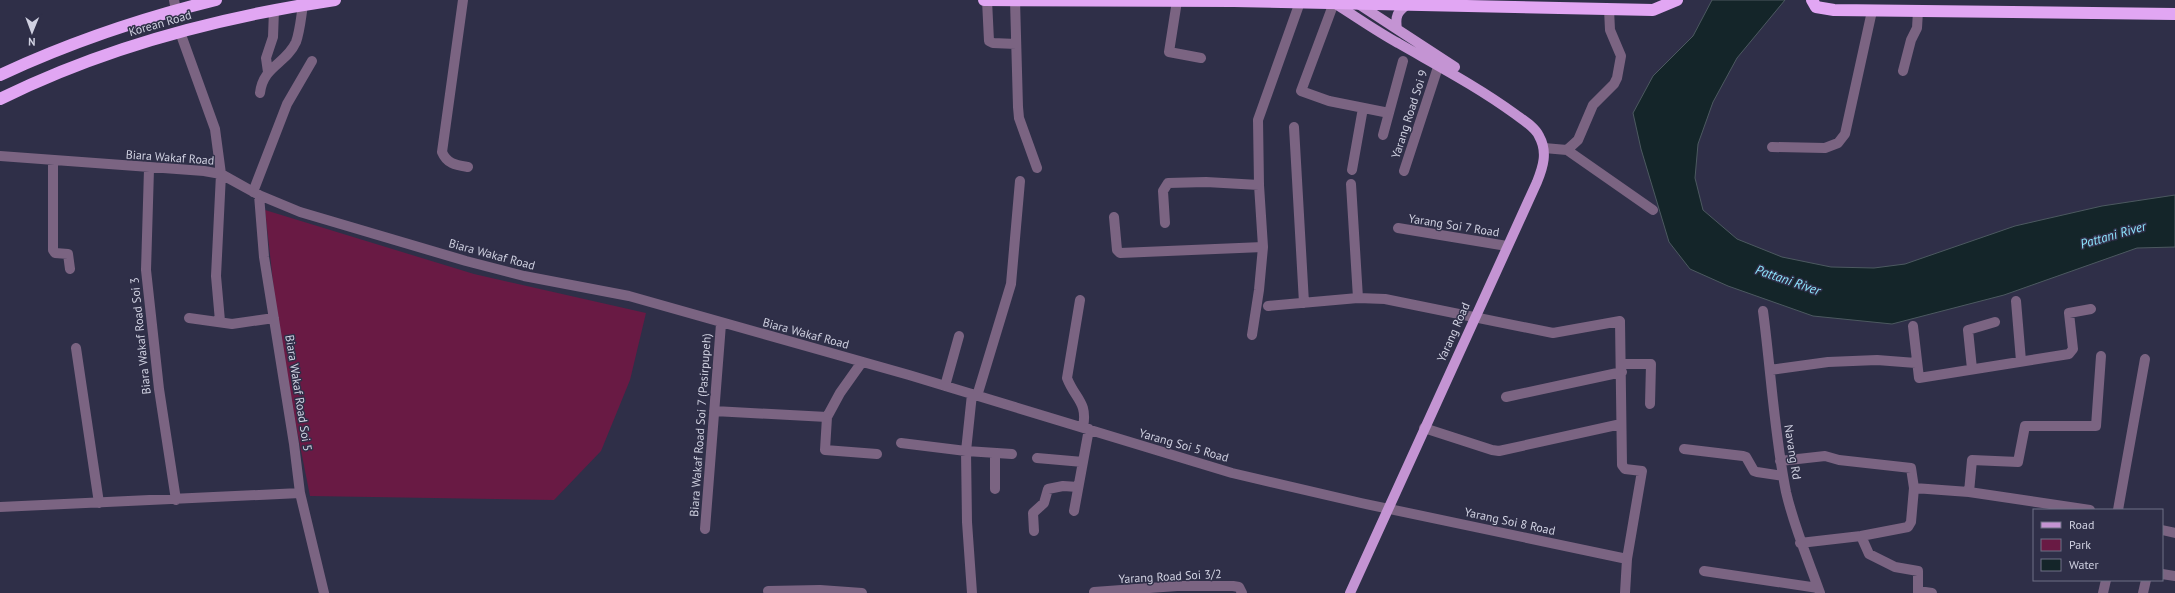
<svg xmlns="http://www.w3.org/2000/svg" width="2175" height="593" viewBox="0 0 2175 593" font-family="'PT Sans',sans-serif">
<rect width="100%" height="100%" fill="#2f2f48"/>
<!-- green -->
<path fill="#691a44" d="M265,210L474,274L646,313L630,380L601,451L554,500L310,496L280,344Z"/>
<!-- water -->
<path fill="#142529" stroke="#4c5960" d="M1712,0H1785L1737,58L1713,102L1698,144L1695,178L1703,210L1737,239L1782,257L1831,267L1874,268L1905,264L2015,226L2102,206L2175,195V247L2137,248L2004,295L1892,324L1813,316L1728,286L1690,269L1669,242L1641,149L1633,113L1653,76L1693,36Z"/>
<g fill="none" stroke-linecap="round" stroke-linejoin="round">
<!-- minor -->
<path stroke="#7b6482" stroke-width="10" d="M174,0L176,11
M463,0L442,152C447,164 456,165 468,167
M987,0L989,41L993,43L1016,44
M1015,0L1018,107L1019,118L1037,168
M1177,1L1169,52L1201,58
M1332,8L1301,91L1329,101L1389,113
M180,32L215,129L221,174L216,276L220,321
M1903,71L1911,40L1917,28L1918,11
M268,72L266,58L273,37L274,10
M260,93C263,66 286,64 296,42C300,31 301,17 303,5
M1294,127L1304,303
M1383,135L1403,61
M1772,147L1825,148L1838,143L1845,134L1872,11
M1544,148L1567,150L1653,210
M1567,150L1578,140L1593,105L1614,84L1617,78L1621,56L1610,30L1609,9
M0,156L204,171L221,174L259,195L300,212L466,261L524,276L629,296L909,375L1232,473L1361,503L1627,559
M53,160V250L55,253L68,254L70,269
M149,169L146,270L159,389L176,500
M1352,170L1363,108
M1404,171L1439,64
M1351,184L1358,298
M253,192L287,104L312,61
M259,195L264,257L294,444L300,493L324,593
M1114,217L1117,250L1120,253L1263,247
M1165,223L1163,191L1168,183L1206,182L1259,185
M1398,228L1507,246
M1080,300L1067,378C1075,399 1088,402 1083,427
M2016,301L2021,361
M1268,306L1358,298L1385,299L1553,333L1620,321L1622,465L1625,469L1642,471L1627,559L1625,593
M1763,311C1771,371 1774,432 1786,492C1794,527 1808,559 1820,593
M189,318L232,324L274,318
M1913,326L1919,378L2069,354L2073,349L2069,313L2091,309
M1252,335L1259,290L1263,247L1259,185L1258,120L1300,2
M76,348L99,503
M862,362L840,393L827,417L825,450L877,454
M1622,364H1651L1650,404
M1972,369L1968,330L1995,322
M1770,370L1828,362L1877,360L1916,363
M945,386L959,336
M977,396L1011,284L1020,181
M1506,397L1622,372
M714,411L827,417
M1424,428L1492,450L1499,451L1621,424
M901,443L966,451L1012,454
M1684,449L1743,456L1746,457L1754,471L1757,472L1783,476
M995,453V489
M1037,458L1083,462
M1780,461L1825,456L1839,460L1911,468L1914,488
M1969,492L1972,460L2018,462L2025,426H2096L2101,356
M0,507L300,493
M2118,510L2145,359
M1074,511L1089,429
M705,529L721,324
M2162,530L2175,533
M1034,531L1033,513L1044,503L1048,489L1063,486L1078,487
M1861,536L1869,554L1895,567L1918,571V593
M1800,543L1861,536L1908,527L1911,522L1914,488L1969,492L2090,510
M1704,571L1818,588
M2162,574L2175,576
M768,591L820,590L862,593
M1918,591L1932,593
M1094,592L1177,586H1233L1239,587L1242,593
M972,593L967,522L966,451L972,394
M2103,593L2106,580
M2143,593L2146,580"/>
<!-- major -->
<path stroke="#c494d3" stroke-width="10" d="M1334,3C1355,16 1376,31 1398,43C1438,66 1478,87 1515,114C1523,120 1535,127 1539,136C1548,152 1543,167 1537,182L1350,593
M1357,3L1455,67
M1397,29C1395,16 1397,12 1408,4"/>
<!-- highway -->
<path stroke="#e1a6f3" stroke-width="12" d="M984,0L1234,1L1653,10L1677,0
M1812,0L1816,7L1834,10L2175,14
M0,75C69,43 142,18 216,0
M0,99C105,47 219,17 335,0"/>
</g>
<g text-anchor="middle" dominant-baseline="central" stroke-width="3" stroke-linejoin="round" paint-order="stroke">
<!-- street labels -->
<g font-size="12" fill="#d0d1e1" stroke="#2f2f48">
<text transform="translate(160 23) rotate(-16)">Korean Road</text>
<text transform="translate(1409 114) rotate(-72)">Yarang Road Soi 9</text>
<text transform="translate(170 157) rotate(4)">Biara Wakaf Road</text>
<text transform="translate(1454 225) rotate(9)">Yarang Soi 7 Road</text>
<text transform="translate(492 254) rotate(15)">Biara Wakaf Road</text>
<text transform="translate(1453 332) rotate(-66)">Yarang Road</text>
<text transform="translate(806 333) rotate(15)">Biara Wakaf Road</text>
<text transform="translate(140 336) rotate(-96)">Biara Wakaf Road Soi 3</text>
<text transform="translate(299 393) rotate(81)">Biara Wakaf Road Soi 5</text>
<text transform="translate(700 425) rotate(-86)">Biara Wakaf Road Soi 7 (Pasirpupeh)</text>
<text transform="translate(1184 445) rotate(16)">Yarang Soi 5 Road</text>
<text transform="translate(1793 452) rotate(81)">Navang Rd</text>
<text transform="translate(1510 521) rotate(12)">Yarang Soi 8 Road</text>
<text transform="translate(1170 576) rotate(-3)">Yarang Road Soi 3/2</text>
</g>
<!-- water labels -->
<g font-size="13" font-style="italic" fill="#8de6fe" stroke="#2f2f48">
<text transform="translate(2113 235) rotate(-16)">Pattani River</text>
<text transform="translate(1788 280) rotate(19)">Pattani River</text>
</g>
</g>
<!-- legend -->
<rect x="2033" y="509" width="130" height="72" fill="#2f2f48" stroke="#6f7085"/>
<rect x="2041" y="522" width="20" height="6" fill="#c494d3" stroke="#6f7085"/>
<text x="2069" y="529" font-size="12" fill="#d0d1e1">Road</text>
<rect x="2041" y="539" width="20" height="12" fill="#691a44" stroke="#6f7085"/>
<text x="2069" y="549" font-size="12" fill="#d0d1e1">Park</text>
<rect x="2041" y="559" width="20" height="12" fill="#142529" stroke="#6f7085"/>
<text x="2069" y="569" font-size="12" fill="#d0d1e1">Water</text>
<!-- north arrow -->
<g transform="translate(32 32) rotate(181)" stroke="#2f2f48" stroke-width="3" paint-order="stroke">
<path d="M0-3L7 15L0 10L-7 15Z" fill="#d0d1e1"/>
<text y="-6" font-size="11" font-weight="bold" text-anchor="middle" fill="#d0d1e1">N</text>
</g>
</svg>
